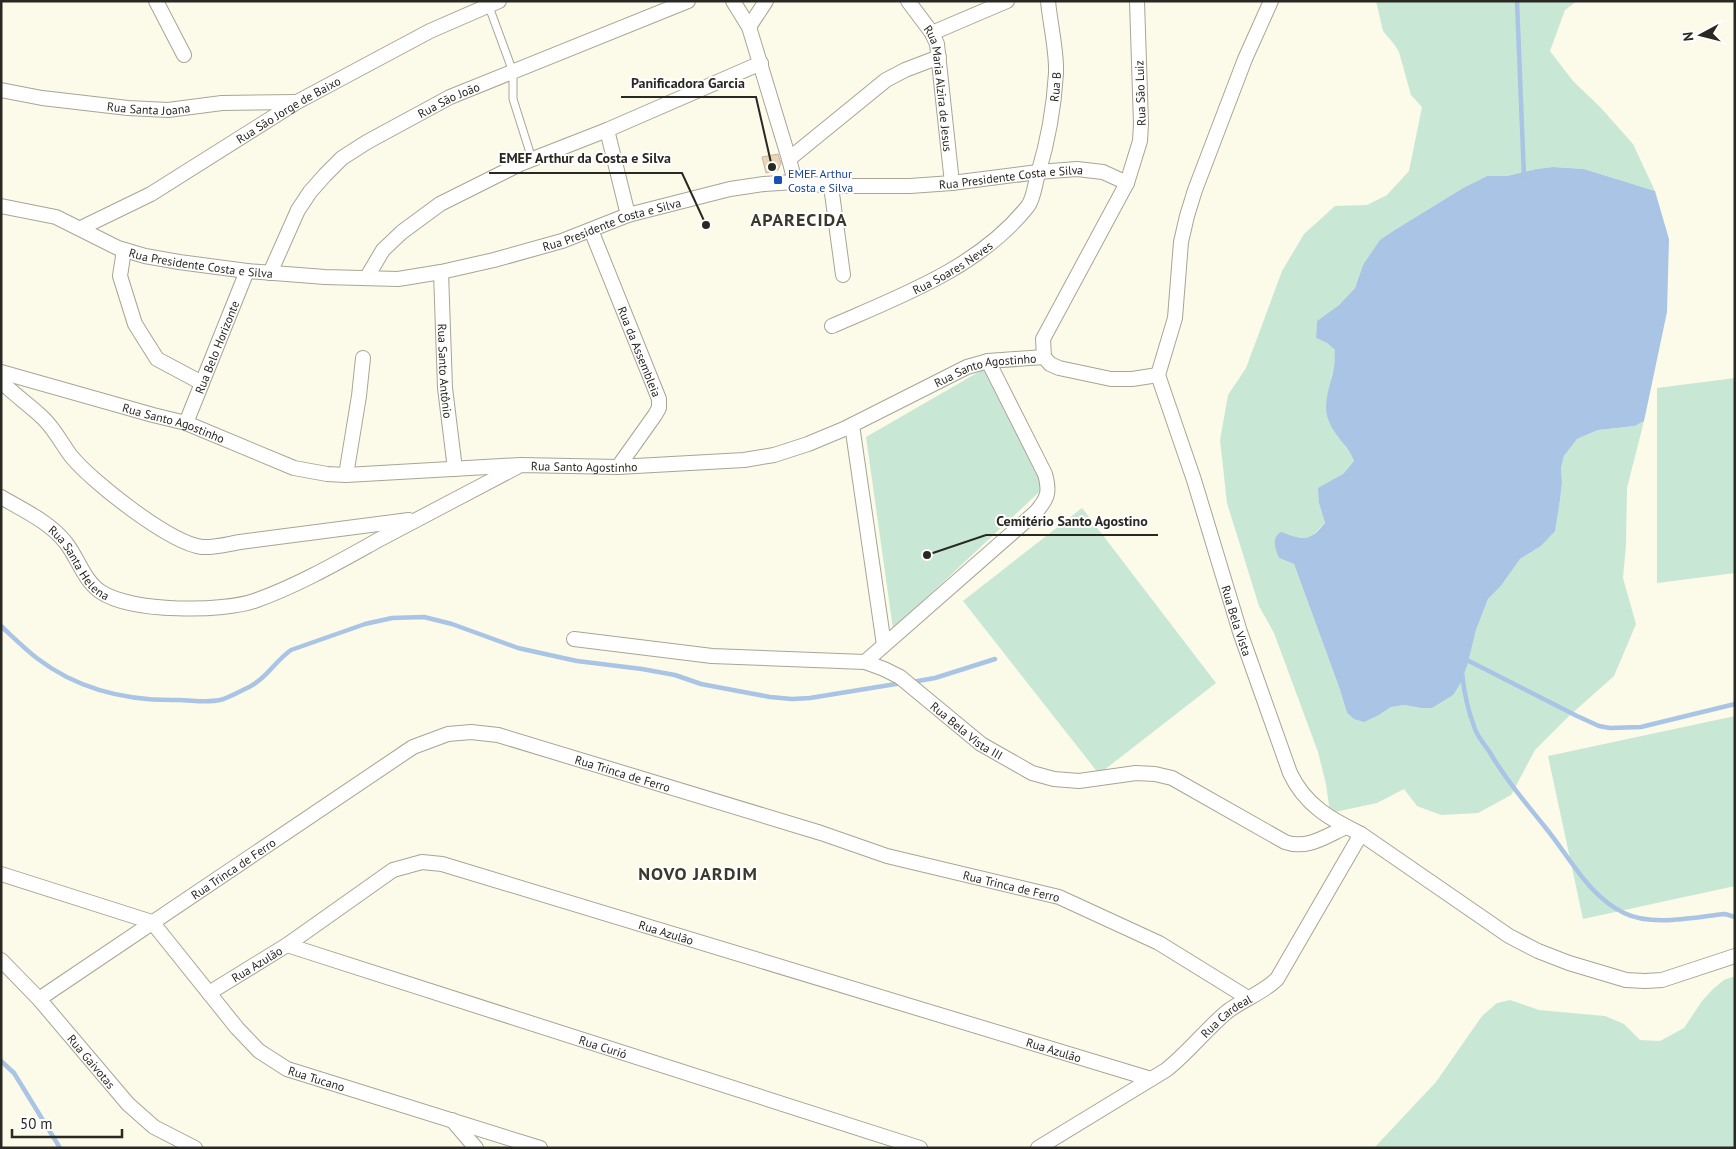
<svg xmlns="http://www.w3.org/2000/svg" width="1736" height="1149" viewBox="0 0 1736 1149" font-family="'PT Sans',sans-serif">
<rect width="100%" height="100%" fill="#fcfae9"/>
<!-- green -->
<path fill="#c8e8d5" d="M1376,1H1577L1565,10L1550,51L1573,81L1601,108L1633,144L1655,191L1584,169L1553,167L1536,169L1507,176H1487L1463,188L1398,228L1363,265L1355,288L1339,305L1317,321L1316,338L1327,343L1335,350L1334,366L1331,379L1345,446L1352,455L1354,461L1343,474L1327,484L1319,503L1325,523L1310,538L1301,539L1279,558L1294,564L1339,687L1347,713L1354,719L1379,715L1391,707L1405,705L1421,708L1471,647L1476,630L1488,599L1501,586L1520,559L1541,546L1554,531L1560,500L1562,483L1561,468L1564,456L1577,439L1598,430L1635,426L1644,421L1627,488L1626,545L1623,578L1636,624L1614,676L1569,716L1535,750L1511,795L1478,813L1441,815L1417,806L1404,789L1377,803L1330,813L1326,784L1318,752L1274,633L1259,606L1227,503L1220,440L1228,395L1246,368L1282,271L1304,234L1335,206L1367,205L1387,195L1409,171L1422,107L1411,95L1399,52L1394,44L1383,31Z
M989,366L1051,481L893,629L866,437Z
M1735,378V573L1657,583V388Z
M1082,508L1216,683L1099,774L963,601Z
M1735,716V886L1583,919L1548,756Z
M1735,976V1148H1374L1436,1082L1482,1016L1497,1003L1510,1000L1539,1010L1605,1016L1624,1024L1640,1040L1660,1041L1684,1028L1702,1001L1713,989L1724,980Z"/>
<!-- water -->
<path fill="#a9c4e4" d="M1553,167L1584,169L1655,191L1669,239L1667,312L1644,421L1635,426L1598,430L1577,439L1564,456L1561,468L1562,483L1560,500L1555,531L1541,546L1520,559L1501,586L1488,599L1476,630L1467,666L1460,684L1453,695L1432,708H1421L1405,705L1391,707L1379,715L1364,722L1354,719L1347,713L1339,687L1294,564L1279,558C1275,548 1271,538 1281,532C1303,540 1309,543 1325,523L1319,503L1318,488L1343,474L1354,461C1349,446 1333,435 1328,419C1322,402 1332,382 1334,366C1335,361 1334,355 1335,350L1327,343L1316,338L1317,321L1339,305L1355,288L1363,265L1380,240L1398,228L1463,188L1487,176H1507L1536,169Z"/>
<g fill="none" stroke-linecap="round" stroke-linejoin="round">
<!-- stream -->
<path stroke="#a9c4e4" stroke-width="4.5" d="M1517,1L1524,177
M1,626C13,637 25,649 38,659C79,690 128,701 178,700C192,700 206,703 220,700C228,698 237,693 245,689C267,679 273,663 291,650L365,624L392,618L424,617L452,624L518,648L545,654L577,661L642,669L675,675L701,684L770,697L792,699L810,698L902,683
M1465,659L1577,716L1599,726L1610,728L1641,727L1735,704
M1462,673C1464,692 1468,711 1475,729C1478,737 1484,744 1489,751C1506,780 1525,802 1545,827C1569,856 1589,897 1624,913C1652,927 1695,917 1725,914L1735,917
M912,682L935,678L995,659
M1,1061L14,1073L60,1148"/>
</g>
<!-- building -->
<path fill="#edd5b1" stroke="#c1b8aa" d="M778,154L781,163L778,170L766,173L762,157Z"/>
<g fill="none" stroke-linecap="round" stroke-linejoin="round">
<defs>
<path id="service" d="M488,4L513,72V99L532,159"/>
<g id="minor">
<path d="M156,1L184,55"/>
<path d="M733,1L749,27L789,159L795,182"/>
<path id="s1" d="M908,1L932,33L937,44L952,183"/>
<path d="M749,27L766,1"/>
<path d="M932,33L1007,1"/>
<path id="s2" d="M1,90L42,98L128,108L168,110L222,103L296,102"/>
<path d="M607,130L628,215"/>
<path d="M789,159L886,80L905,70L939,57"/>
<path d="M831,186L843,275"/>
<path id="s3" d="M1,206L56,217L118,248L145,256L179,262L247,271L325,277L398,279L441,272L494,260L562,241L628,215L730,189L764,184L795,182L831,186H910L952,183L1038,172L1077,169L1103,172L1127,183"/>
<path id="s4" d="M81,228L151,194L297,102L430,31L499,1"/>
<path id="s5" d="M591,230L659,399V408L655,415L618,467"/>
<path d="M124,250L120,276L135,324L157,359L202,383"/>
<path id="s6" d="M441,272L445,388L455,469"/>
<path id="s7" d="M270,273L298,210L310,192L325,175L342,158L367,142L450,97L688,1"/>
<path d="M367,277L383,250L402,232L440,204L520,164L607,130L761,63"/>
<path id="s8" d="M832,326C901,296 980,267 1028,206C1034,198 1035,183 1038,174C1048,141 1054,107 1056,73C1057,52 1050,23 1048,1"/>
<path d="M1044,357L1043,339L1127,183L1140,141L1141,124L1137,1"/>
<path d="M1044,357L1050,364L1059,368L1111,379H1132L1158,375"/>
<path id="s9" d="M1,372L153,415L186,423L294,468L327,474L346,475L521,465L618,467L744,460L774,455L808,444L844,429L967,367L988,361L1044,357"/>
<path id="s10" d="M1158,375L1194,480L1240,632L1290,773C1305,805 1330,819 1361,834L1509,936L1538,951L1569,963L1626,980L1645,981L1662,980L1735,956"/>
<path d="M1158,375L1175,318L1181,242L1187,216L1195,190L1245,59L1271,1"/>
<path d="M1,381C14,395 30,405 44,419C55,430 62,444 71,456C92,482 170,543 202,547C214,548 228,544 240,542L409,520"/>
<path id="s11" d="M186,423L247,271"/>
<path d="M852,425L884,645"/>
<path d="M346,475L359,396L363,358"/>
<path id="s12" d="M1,497C23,510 50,522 66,543C78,558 84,581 101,592C131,612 223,613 257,600C301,584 342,560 382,538C427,514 472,491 517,467"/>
<path id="s13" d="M574,639L712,656L865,662L884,669L900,677L981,744L1032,773L1054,779L1079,781L1136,773L1155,774L1172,778L1285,842C1307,850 1326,836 1346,827"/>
<path d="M865,662L1036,512C1048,498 1050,492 1045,474L988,361"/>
<path d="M1,874L152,922"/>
<path id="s14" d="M152,922L237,1028L259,1051L287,1069L540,1148"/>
<path id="s15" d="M287,945L920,1148"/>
<path id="s16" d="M1,960L39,999L128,1104L154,1127L195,1148"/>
<path id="s17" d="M209,993L287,945L393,870L422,862L442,864L1151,1079"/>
<path id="s18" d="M39,999L413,747L448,734L471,732L498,735L821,833L887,856L1059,897L1159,943L1248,998"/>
<path d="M452,1120L476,1148"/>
<path id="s19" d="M1038,1148L1166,1070C1188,1053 1206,1029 1228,1011C1244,999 1263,993 1277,979L1361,834"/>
</g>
</defs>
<!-- service casing -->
<use href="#service" stroke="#a8a596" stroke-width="9"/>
<!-- minor casing -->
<use href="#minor" stroke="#a8a596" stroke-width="16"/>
<!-- service -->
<use href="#service" stroke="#fff" stroke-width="7"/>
<!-- minor -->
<use href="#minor" stroke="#fff" stroke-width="14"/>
</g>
<!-- markers -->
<rect fill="#1a4fb4" stroke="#fff" stroke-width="2" x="773" y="175" width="10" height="10" rx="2.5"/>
<g text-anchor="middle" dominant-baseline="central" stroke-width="4" stroke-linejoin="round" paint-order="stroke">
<!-- street labels -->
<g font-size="12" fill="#292822" stroke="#fff">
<text stroke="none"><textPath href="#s8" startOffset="355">Rua B</textPath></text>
<text stroke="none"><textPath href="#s1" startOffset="96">Rua Maria Alzira de Jesus</textPath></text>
<text transform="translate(1140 93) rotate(-92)">Rua São Luiz</text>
<text stroke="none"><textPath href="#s7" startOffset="259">Rua São João</textPath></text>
<text stroke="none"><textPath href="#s2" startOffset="149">Rua Santa Joana</textPath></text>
<text stroke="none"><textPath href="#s4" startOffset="239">Rua São Jorge de Baixo</textPath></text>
<text stroke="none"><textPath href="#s3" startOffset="1035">Rua Presidente Costa e Silva</textPath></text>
<text stroke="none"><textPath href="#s3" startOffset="629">Rua Presidente Costa e Silva</textPath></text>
<text stroke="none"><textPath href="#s3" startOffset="210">Rua Presidente Costa e Silva</textPath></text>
<text stroke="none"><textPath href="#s8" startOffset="134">Rua Soares Neves</textPath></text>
<text stroke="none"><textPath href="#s11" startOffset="82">Rua Belo Horizonte</textPath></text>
<text stroke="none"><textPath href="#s5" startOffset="131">Rua da Assembleia</textPath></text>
<text stroke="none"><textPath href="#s6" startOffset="99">Rua Santo Antônio</textPath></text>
<text stroke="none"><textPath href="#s9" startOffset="1020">Rua Santo Agostinho</textPath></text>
<text stroke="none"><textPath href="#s9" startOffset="180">Rua Santo Agostinho</textPath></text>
<text stroke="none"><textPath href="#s9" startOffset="600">Rua Santo Agostinho</textPath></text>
<text stroke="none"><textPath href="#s12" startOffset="104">Rua Santa Helena</textPath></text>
<text stroke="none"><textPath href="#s10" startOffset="258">Rua Bela Vista</textPath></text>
<text stroke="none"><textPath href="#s13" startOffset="416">Rua Bela Vista III</textPath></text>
<text stroke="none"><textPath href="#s18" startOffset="669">Rua Trinca de Ferro</textPath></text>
<text stroke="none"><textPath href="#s18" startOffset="234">Rua Trinca de Ferro</textPath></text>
<text stroke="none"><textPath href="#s18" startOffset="1074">Rua Trinca de Ferro</textPath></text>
<text stroke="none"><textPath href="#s17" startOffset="506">Rua Azulão</textPath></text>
<text stroke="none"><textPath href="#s17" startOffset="56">Rua Azulão</textPath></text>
<text stroke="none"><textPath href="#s19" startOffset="231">Rua Cardeal</textPath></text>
<text stroke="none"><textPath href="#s15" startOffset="332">Rua Curió</textPath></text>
<text stroke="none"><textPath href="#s17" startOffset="911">Rua Azulão</textPath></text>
<text stroke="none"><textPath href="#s16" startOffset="136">Rua Gaivotas</textPath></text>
<text stroke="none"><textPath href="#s14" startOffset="232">Rua Tucano</textPath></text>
</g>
<!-- transit labels -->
<g font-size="12" fill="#164399" stroke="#fff" text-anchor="start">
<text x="788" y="173">EMEF Arthur<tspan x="788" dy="14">Costa e Silva</tspan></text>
</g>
<!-- district labels -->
<g font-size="18" font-weight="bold" letter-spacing="1" fill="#3a382b" stroke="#fff">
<text x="799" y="219">APARECIDA</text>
<text x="698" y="873">NOVO JARDIM</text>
</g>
</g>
<!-- callouts -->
<path fill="none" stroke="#292822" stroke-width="2" d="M772 167L756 97H621M706 225L682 173H489M927 555L986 535H1158"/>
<g fill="#292822" stroke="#fff" stroke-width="2">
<circle cx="772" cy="167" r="5"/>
<circle cx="706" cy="225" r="5"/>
<circle cx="927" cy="555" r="5"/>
</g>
<g font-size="14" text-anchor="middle" font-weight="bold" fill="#292822" stroke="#fff" stroke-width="4" stroke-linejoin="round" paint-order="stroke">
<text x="688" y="88">Panificadora Garcia</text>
<text x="585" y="163">EMEF Arthur da Costa e Silva</text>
<text x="1072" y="526">Cemitério Santo Agostino</text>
</g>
<!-- border -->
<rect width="1736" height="1149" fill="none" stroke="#292822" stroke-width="5"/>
<!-- north arrow -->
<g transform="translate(1701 35) rotate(263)" stroke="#ffffff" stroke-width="4" paint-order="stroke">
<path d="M0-4L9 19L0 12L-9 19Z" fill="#292822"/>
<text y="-8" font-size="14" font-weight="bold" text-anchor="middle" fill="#292822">N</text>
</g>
<!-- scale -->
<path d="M12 1129v8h110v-8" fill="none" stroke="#292822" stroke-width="2.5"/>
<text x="20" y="1129" font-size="15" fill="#292822" stroke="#ffffff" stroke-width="4" paint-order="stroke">50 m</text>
</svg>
